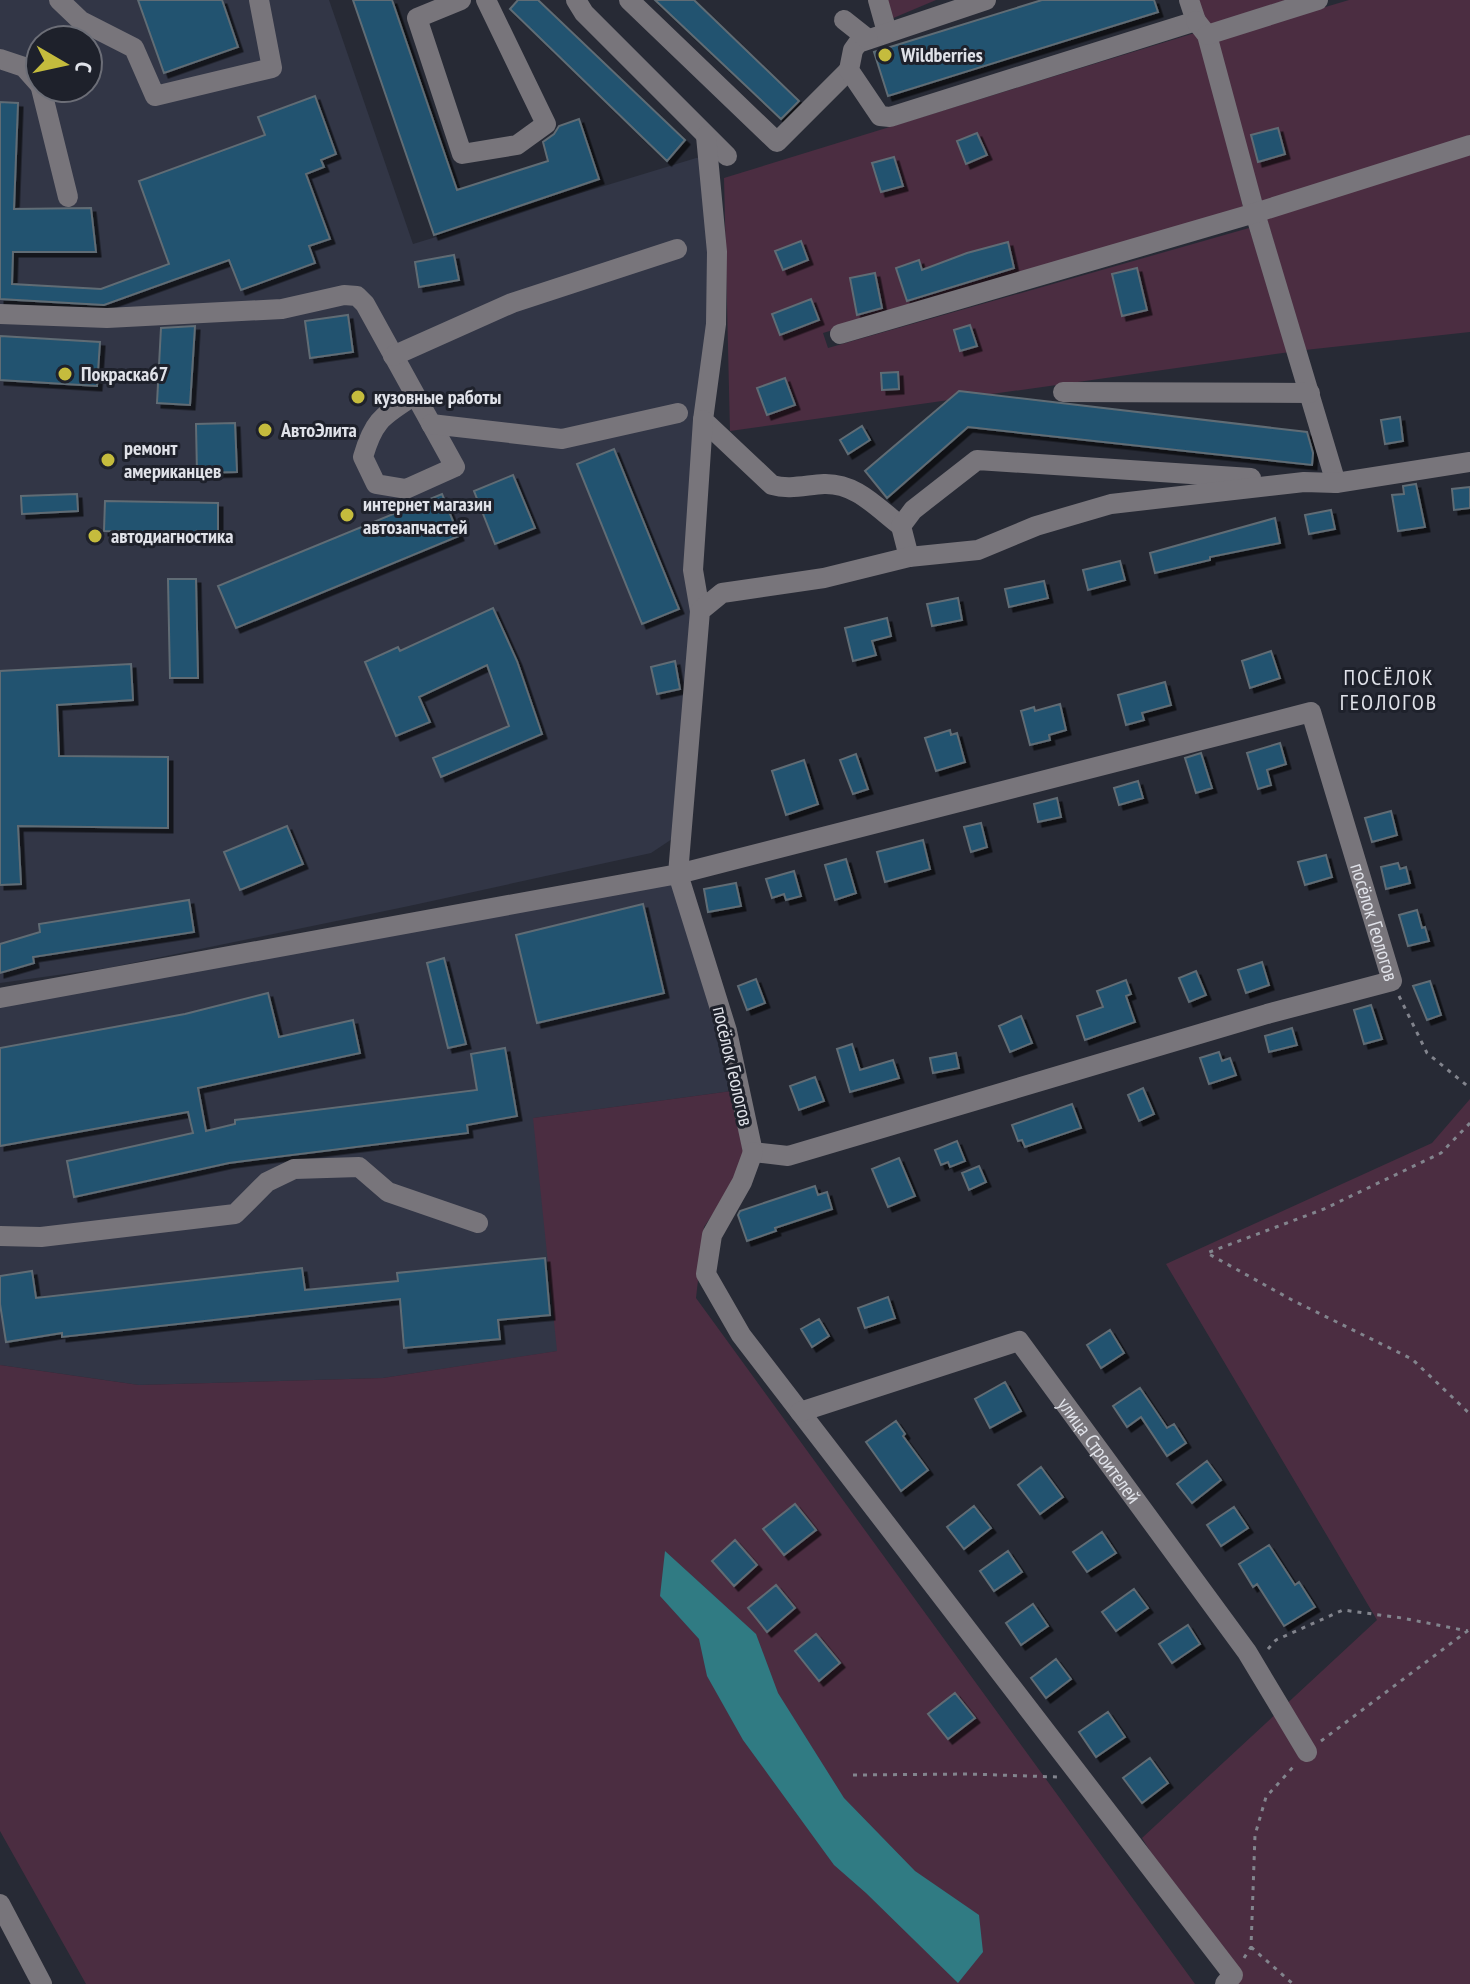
<svg xmlns="http://www.w3.org/2000/svg" width="1470" height="1984" viewBox="0 0 1470 1984" font-family="'PT Sans Narrow',sans-serif">
<defs>
<filter id="shadow"><feDropShadow dx="4.5" dy="4.5" stdDeviation="0" flood-color="#0009"/></filter>
</defs>
<rect width="100%" height="100%" fill="#272a35"/>
<!-- built -->
<path fill="#323646" fill-rule="evenodd" d="M0,0H329L413,244L706,155L715,247L693,610L672,839L651,853L409,906L108,968L0,983ZM40,40H88V88H40Z
M683,876L739,1090L534,1118L558,1351L383,1378L139,1385L0,1365V1002Z"/>
<!-- green -->
<path fill="#4b2d41" d="M888,0H936L891,19Z
M1198,0H1286L1206,26Z
M1349,0H1470V332L1305,350L1215,40Z
M1198,32L1243,207L823,333L828,348L1249,228L1290,352L730,431L724,178Z
M739,1090L746,1165L704,1227L696,1298L1195,1984H86L0,1831V1365L139,1385L383,1378L557,1351L533,1118Z
M1470,1099V1984H1232L1142,1838L1377,1620L1166,1264L1432,1143Z"/>
<!-- water -->
<path fill="#307b83" d="M665,1551L756,1634L778,1693L844,1798L915,1871L979,1915L983,1952L958,1983L866,1893L834,1865L743,1740L707,1676L699,1639L660,1596Z"/>
<!-- building -->
<path fill="#205270" stroke="#606c74" stroke-width="2" filter="url(#shadow)" d="M138,0H222L238,47L164,73Z
M353,0H392L457,190L548,161L543,142L554,134L559,126L579,119L599,179L434,235Z
M518,0H538L685,140L667,161L510,9Z
M655,0H694L799,101L781,119Z
M1042,0H1154L1158,12L888,96L874,52Z
M315,96L336,154L321,160L324,167L306,174L330,239L309,246L315,263L241,290L229,260L104,305L0,299V102L18,103L14,209L91,208L96,252H13L12,284L101,289L169,264L139,181L265,135L258,117Z
M1278,128L1285,154L1258,162L1251,135Z
M977,133L987,155L966,164L957,141Z
M894,157L903,186L881,192L872,163Z
M801,241L808,260L783,270L775,251Z
M1008,242L1014,268L907,301L896,268L919,260L922,270L967,253Z
M454,255L459,280L419,287L415,262Z
M1137,268L1147,310L1122,316L1112,274Z
M875,273L882,308L857,315L850,278Z
M811,299L819,320L780,335L772,314Z
M348,315L353,352L310,358L305,321Z
M970,325L977,346L960,351L954,330Z
M195,326L190,405L157,403L161,328Z
M0,336L100,342L97,386L0,380Z
M898,372L899,389L882,390L881,373Z
M785,378L795,405L767,415L757,388Z
M959,391L1307,432L1313,453L1312,465L968,427L887,498L865,471Z
M1400,417L1403,441L1385,444L1381,420Z
M235,423L237,472L197,473L196,424Z
M862,426L870,440L848,454L840,440Z
M614,449L679,609L642,624L577,464Z
M513,475L535,528L495,544L474,491Z
M1416,484L1425,527L1398,531L1392,495L1404,494L1403,486Z
M1470,487V508L1454,510L1452,489Z
M77,494L78,511L22,514L21,496Z
M442,494L459,536L236,628L218,586Z
M105,501L218,503V533H197L196,530V533L104,531Z
M1331,510L1335,529L1309,534L1305,515Z
M1275,518L1280,543L1210,557V560L1155,573L1150,553Z
M1120,561L1125,580L1088,590L1083,570Z
M168,579H196L198,678H170Z
M1044,581L1048,598L1009,607L1005,589Z
M958,598L962,620L932,626L927,604Z
M493,608L517,661L542,734L441,777L433,758L509,726L487,665L419,697L430,722L396,736L365,662L398,647L400,651Z
M887,618L891,636L872,641L876,655L853,661L845,628Z
M1271,651L1280,678L1250,688L1242,661Z
M675,661L680,689L657,694L651,667Z
M131,664L133,700L57,705L59,756L168,757V828L18,826L21,884L0,885V671Z
M1165,682L1171,705L1142,713L1144,720L1126,725L1118,695Z
M1060,704L1066,730L1049,735L1050,740L1030,745L1021,711L1034,707L1035,711Z
M950,730L951,735L957,733L965,762L936,771L925,738Z
M1280,743L1286,764L1267,770L1271,785L1258,789L1247,753Z
M1201,753L1212,788L1196,793L1185,758Z
M856,754L868,789L853,794L840,760Z
M804,760L818,804L786,815L772,771Z
M1138,781L1143,798L1119,805L1114,788Z
M1057,798L1061,817L1038,822L1034,804Z
M1391,811L1397,835L1372,842L1365,818Z
M981,823L987,847L971,852L964,827Z
M287,826L303,864L240,890L224,852Z
M923,840L930,869L885,882L877,852Z
M1326,855L1332,877L1305,885L1298,862Z
M846,859L856,893L835,900L825,865Z
M1398,863L1400,869L1406,867L1410,883L1386,889L1381,867Z
M794,871L801,896L786,900L784,894L772,898L766,879Z
M736,883L741,906L708,912L704,889Z
M189,900L194,932L33,957L34,963L0,973V944L40,932L39,924Z
M643,904L664,993L537,1023L516,935Z
M1417,910L1422,928L1425,927L1429,941L1408,946L1399,915Z
M444,958L466,1044L448,1048L427,963Z
M1262,962L1269,985L1246,993L1238,970Z
M1196,971L1206,995L1189,1002L1179,978Z
M756,979L765,1003L747,1010L738,986Z
M1126,980L1131,994L1126,996L1135,1022L1085,1040L1077,1016L1103,1007L1097,991Z
M1430,981L1441,1015L1427,1020L1413,986Z
M268,993L279,1037L353,1020L360,1053L198,1088L206,1131L235,1124V1120L477,1090L471,1054L505,1048L517,1116L467,1125L468,1133L229,1163L74,1197L67,1161L193,1133L188,1112L0,1146V1048L185,1014Z
M1371,1005L1382,1039L1364,1044L1354,1010Z
M1021,1016L1032,1043L1010,1052L999,1026Z
M1292,1028L1297,1045L1269,1052L1265,1036Z
M852,1044L860,1070L893,1060L899,1078L850,1092L837,1049Z
M1219,1052L1222,1061L1230,1058L1236,1075L1209,1084L1200,1058Z
M956,1053L959,1068L933,1073L930,1058Z
M815,1077L824,1101L799,1110L790,1086Z
M1143,1088L1154,1114L1139,1121L1128,1095Z
M1072,1104L1081,1128L1025,1147L1022,1140L1018,1141L1012,1125Z
M957,1141L965,1161L950,1167L948,1162L941,1165L935,1150Z
M899,1158L915,1196L888,1207L872,1169Z
M979,1166L986,1182L969,1190L962,1173Z
M815,1186L818,1195L827,1192L832,1209L775,1228L776,1231L747,1241L738,1215L740,1211Z
M545,1258L550,1315L498,1320L500,1339L404,1348L400,1299L62,1337V1333L6,1342L0,1304V1276L32,1271L36,1298L302,1268L305,1290L398,1281L397,1273Z
M888,1297L895,1318L865,1328L858,1308Z
M819,1319L829,1336L812,1347L801,1329Z
M1110,1330L1124,1353L1101,1368L1087,1345Z
M1005,1382L1021,1411L990,1428L975,1399Z
M1140,1388L1167,1428L1174,1424L1186,1443L1167,1456L1141,1417L1127,1427L1113,1406Z
M896,1421L905,1434L903,1436L928,1470L901,1491L866,1442Z
M1207,1461L1221,1480L1192,1503L1177,1484Z
M1041,1467L1063,1497L1040,1514L1018,1485Z
M795,1504L816,1530L784,1555L763,1529Z
M974,1506L991,1528L964,1549L947,1527Z
M1234,1507L1248,1528L1221,1546L1207,1525Z
M1102,1532L1116,1553L1087,1572L1073,1552Z
M735,1540L757,1565L734,1586L712,1561Z
M1269,1545L1295,1585L1299,1582L1315,1607L1284,1626L1257,1584L1253,1587L1239,1564Z
M1008,1551L1022,1572L994,1591L980,1571Z
M776,1585L795,1608L767,1632L748,1608Z
M1134,1589L1148,1608L1116,1631L1102,1612Z
M1033,1604L1048,1626L1021,1645L1006,1623Z
M1188,1625L1200,1644L1172,1663L1159,1644Z
M816,1634L840,1663L819,1681L795,1651Z
M1056,1659L1071,1679L1046,1698L1031,1678Z
M955,1693L975,1718L948,1739L928,1714Z
M1108,1712L1125,1737L1096,1757L1079,1732Z
M1150,1758L1168,1783L1142,1803L1123,1778Z"/>
<g fill="none" stroke-linecap="round" stroke-linejoin="round">
<!-- path -->
<path stroke="#82848d" stroke-width="3" stroke-dasharray="4 6" stroke-linecap="butt" d="M1399,996L1427,1053L1470,1088
M1470,1123L1441,1153L1324,1209L1207,1253L1292,1300L1412,1359L1470,1414
M1268,1649L1276,1640L1343,1610L1402,1618L1468,1631
M1321,1741L1470,1629
M853,1775L969,1774L1057,1777
M1251,1947L1293,1984
M1244,1958L1251,1947L1255,1835L1266,1797L1295,1765"/>
<!-- minor -->
<g stroke="#78757b" stroke-width="20">
<path d="M59,0L81,21L134,48L155,96L272,68L259,0"/>
<path d="M461,0L417,18L462,154L517,145L546,124L486,0"/>
<path d="M576,0L584,13L727,156"/>
<path d="M629,0L777,142L849,70"/>
<path d="M878,0L887,32"/>
<path d="M986,0L858,43L853,50L849,70L880,116L890,117L1196,21L1189,0"/>
<path d="M844,20L868,39"/>
<path d="M1196,21L1207,35L1255,213L1336,483"/>
<path d="M1207,35L1318,0"/>
<path d="M0,59L24,67L40,85"/>
<path d="M41,88L68,197"/>
<path d="M706,136L717,252L716,324L703,420L772,485C789,490 806,485 824,484C856,483 876,507 901,526"/>
<path d="M0,314L107,318L282,309L344,295L357,296L365,304L455,467L406,489L376,484L363,457C374,419 383,416 415,395"/>
<path d="M840,334L1255,213L1470,145"/>
<path d="M393,356L512,303L677,249"/>
<path d="M1063,392L1310,393"/>
<path d="M431,424L562,439L678,413"/>
<path d="M909,557L901,526L913,510L977,460L1251,478"/>
<path d="M700,611L693,570L703,420"/>
<path id="s1" d="M0,998L678,874L1311,712L1392,981L1267,1014L788,1156L753,1152L727,1031L678,874L700,611L722,593L824,578L909,557L978,550L1036,526L1111,504L1304,482L1336,483L1470,462"/>
<path d="M753,1152L742,1182L712,1235L706,1274L741,1335L1233,1975L1225,1984"/>
<path d="M0,1236L41,1237L235,1214L267,1182L294,1169L359,1167L388,1192L478,1223"/>
<path id="s2" d="M800,1412L1019,1341L1247,1652L1307,1752"/>
<path d="M0,1904L42,1984"/>
</g>
</g>
<!-- markers -->
<g fill="#c5bc3d" stroke="#1e212b" stroke-width="3">
<circle cx="885" cy="55" r="8"/>
<circle cx="65" cy="374" r="8"/>
<circle cx="358" cy="397" r="8"/>
<circle cx="265" cy="430" r="8"/>
<circle cx="108" cy="460" r="8"/>
<circle cx="347" cy="515" r="8"/>
<circle cx="95" cy="536" r="8"/>
</g>
<g text-anchor="middle" dominant-baseline="central" stroke-width="6" stroke-linejoin="round" paint-order="stroke">
<!-- poi labels -->
<g font-size="20" font-weight="bold" fill="#e0e2e9" stroke="#1e212b" text-anchor="start">
<text x="901" y="55">Wildberries</text>
<text x="81" y="374">Покраска67</text>
<text x="374" y="397">кузовные работы</text>
<text x="281" y="430">АвтоЭлита</text>
<text x="124" y="448">ремонт<tspan x="124" dy="23">американцев</tspan></text>
<text x="363" y="504">интернет магазин<tspan x="363" dy="23">автозапчастей</tspan></text>
<text x="111" y="536">автодиагностика</text>
</g>
<!-- street labels -->
<g font-size="20" fill="#e0e2e9" stroke="#1e212b">
<text stroke="none"><textPath href="#s1" startOffset="1562">посёлок Геологов</textPath></text>
<text transform="translate(733 1066) rotate(77)">посёлок Геологов</text>
<text stroke="none"><textPath href="#s2" startOffset="366">улица Строителей</textPath></text>
</g>
<!-- neighbourhood labels -->
<g font-size="22" letter-spacing="2" fill="#e0e2e9" stroke="#1e212b">
<text x="1389" y="677">ПОСЁЛОК<tspan x="1389" dy="25">ГЕОЛОГОВ</tspan></text>
</g>
</g>
<!-- north arrow -->
<g transform="translate(64 64) rotate(99)"><circle r="38" fill="#1e212b" stroke="#6c6e77" stroke-width="2"/>
<path d="M0-6L14 30L0 20L-14 30Z" fill="#c5bc3d"/>
<text y="-12" font-size="22" font-weight="bold" text-anchor="middle" fill="#e0e2e9">С</text>
</g>
</svg>
